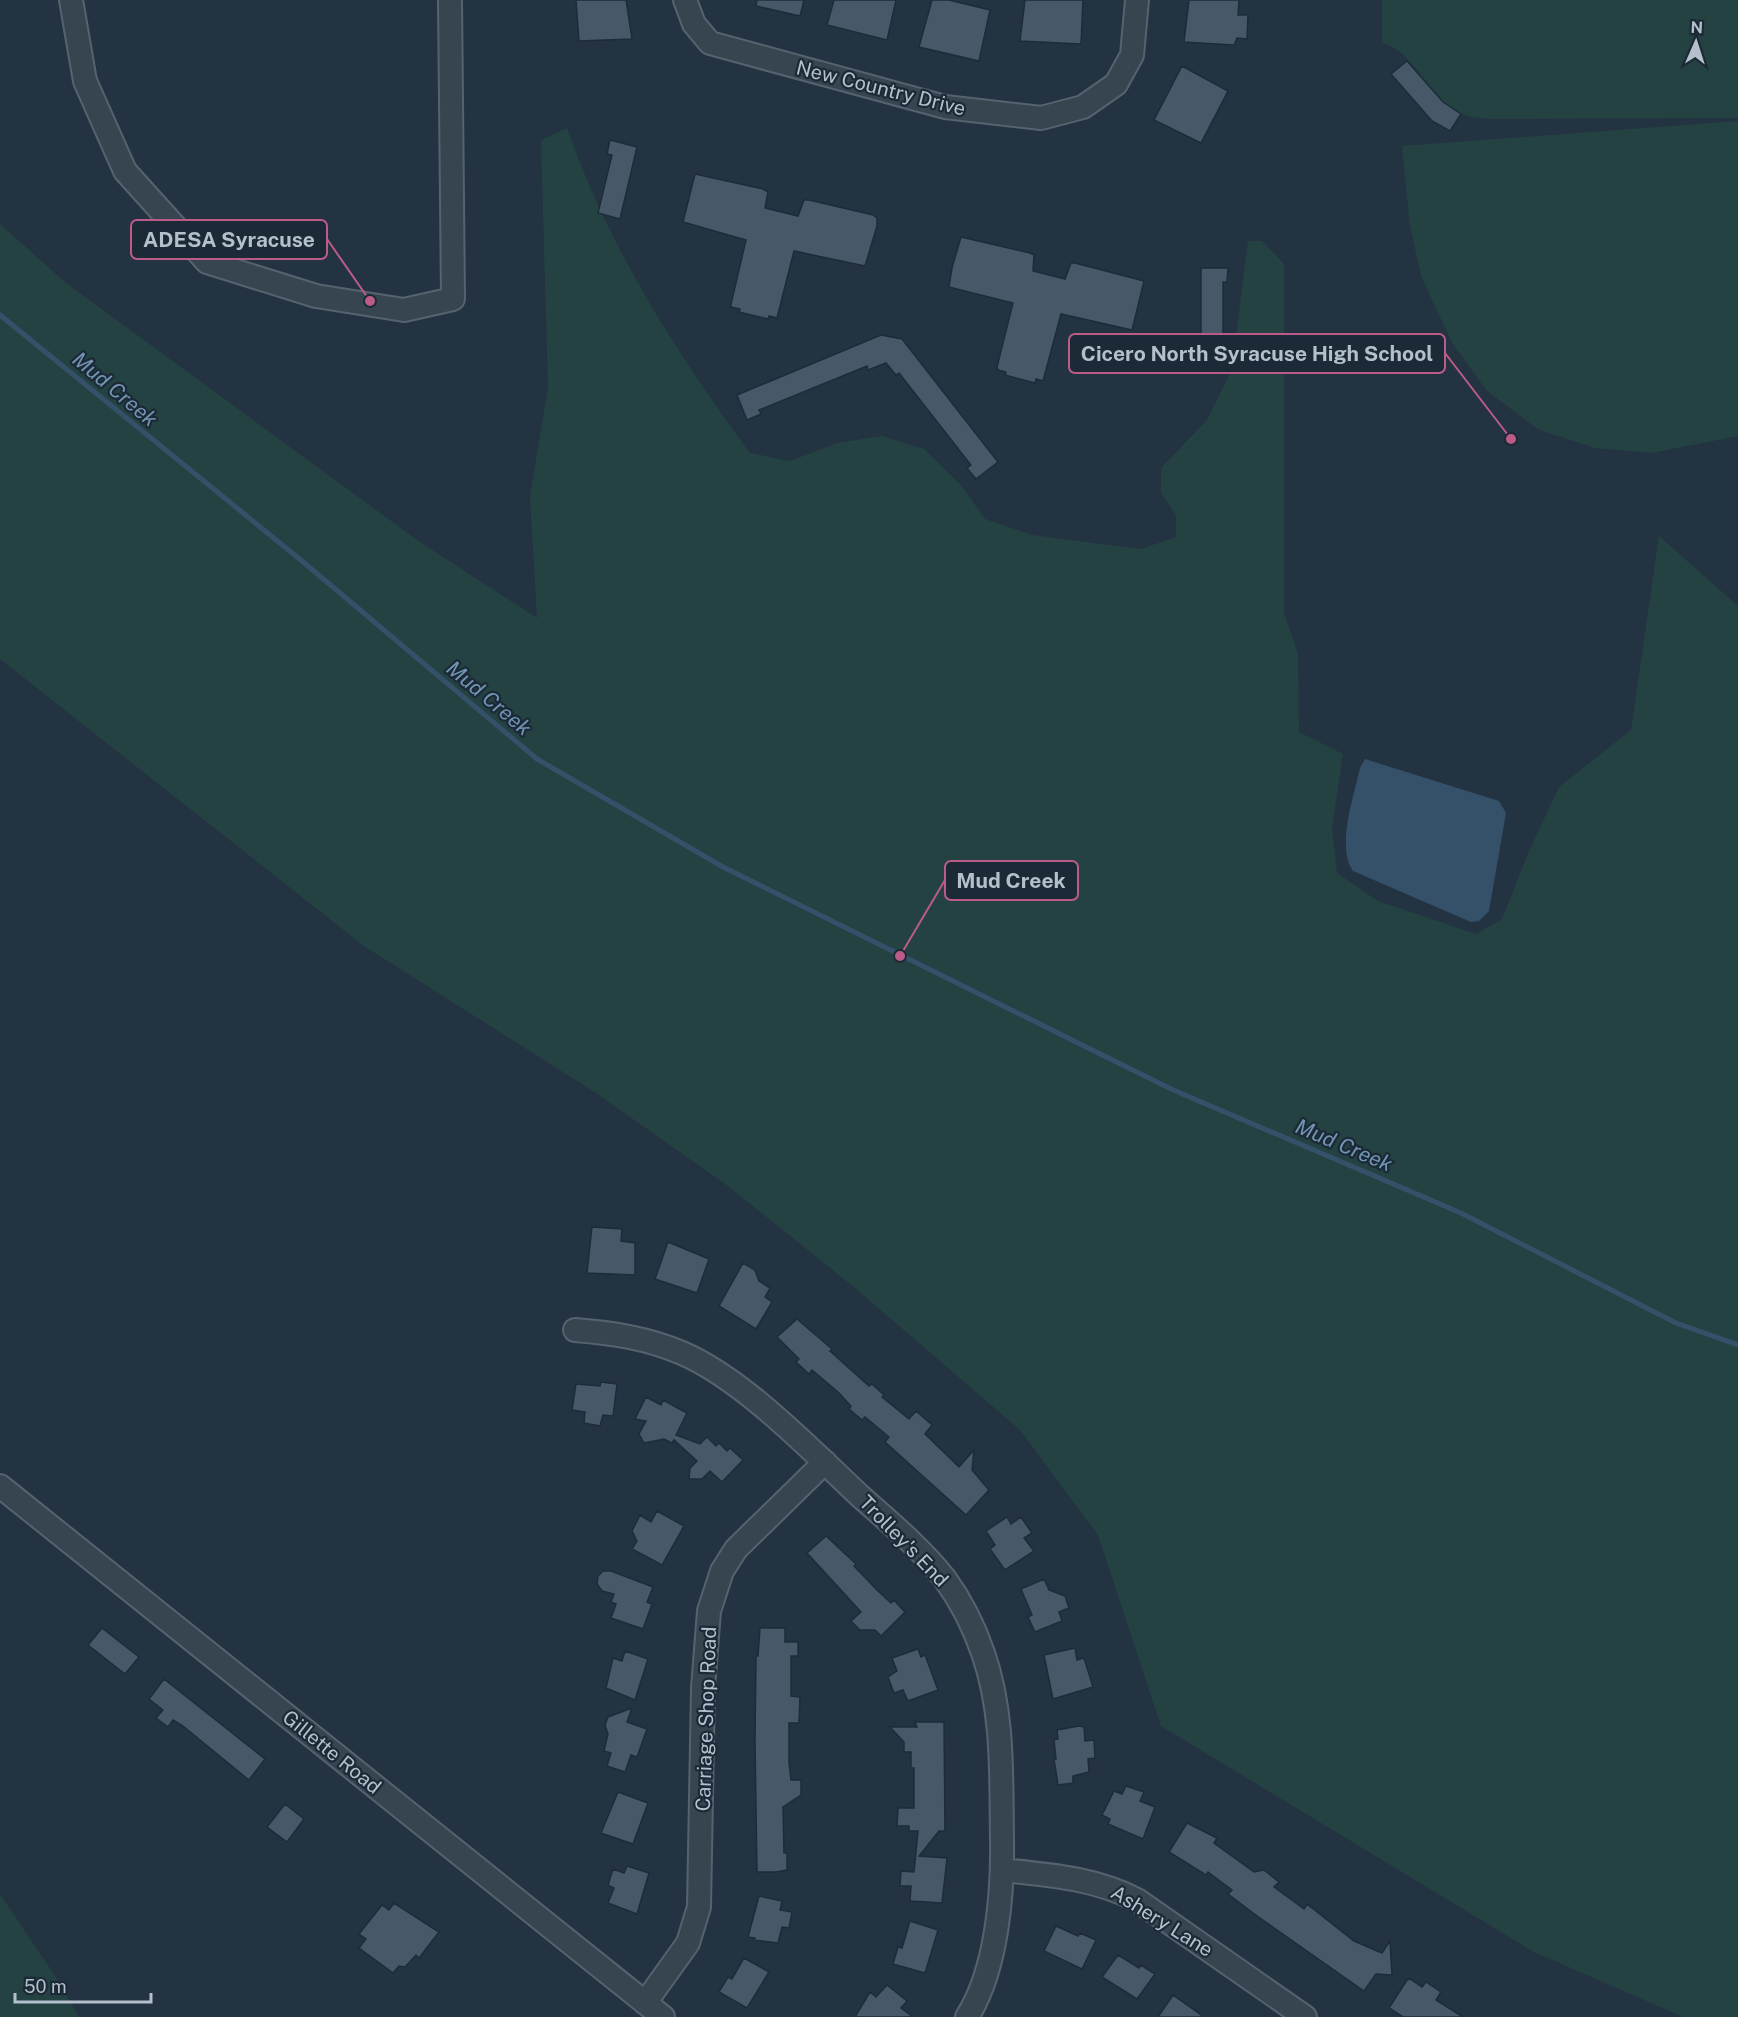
<svg xmlns="http://www.w3.org/2000/svg" width="1738" height="2017" viewBox="0 0 1738 2017" font-family="'Public Sans',sans-serif">
<rect width="100%" height="100%" fill="#233342"/>
<!-- green -->
<path fill="#254243" d="M1382,0H1738V118L1492,119C1482,118 1470,118 1460,113C1429,99 1414,50 1382,43Z
M1738,121V436L1651,453L1595,448L1539,430L1487,391L1452,343L1421,276L1410,226L1402,146Z
M567,128C609,248 675,351 750,453L790,461L837,443L882,436L924,449L961,485L985,519L1032,535L1141,549L1176,537V515L1161,493V468L1207,420L1232,369L1248,241H1262L1284,264V613L1298,654L1299,732L1343,754L1332,828L1337,873L1378,901L1476,934L1502,919L1529,851L1559,787L1631,730L1659,536L1738,606V2017H1683L1534,1952L1161,1726L1098,1535L1020,1430L855,1288L728,1186L596,1093L364,946L0,659V224L66,283L417,540L537,618L530,497L548,387L541,140Z
M0,1894L55,1976L79,2017H0Z"/>
<!-- water -->
<path fill="#35516a" d="M1365,759L1499,801L1506,813L1489,911L1479,921L1471,922L1353,871C1336,847 1354,796 1360,768Z"/>
<g fill="none" stroke-linecap="round" stroke-linejoin="round">
<!-- stream -->
<path stroke="#35516a" stroke-width="5" d="M0,315L302,561L537,759L723,867L1171,1089L1461,1213L1676,1323L1738,1345"/>
</g>
<!-- building -->
<path fill="#475968" stroke="#1e2c39" stroke-width="1.5" d="M576,0H626L632,39L579,41Z
M757,0H804L800,16L756,6Z
M834,0H896L887,40L827,25Z
M932,0H949L990,10L979,61L919,47Z
M1025,0H1083L1081,44L1020,41Z
M1189,0H1239L1238,15H1248L1247,39L1237,38L1234,45L1184,42Z
M1407,61L1443,102L1461,114L1450,131L1432,121L1391,74Z
M1182,66L1228,91L1201,143L1154,120Z
M610,140L637,147L620,219L598,213L612,155L607,154Z
M695,174L763,189L768,192L765,208L798,216L804,200H809L873,215L877,218V226L865,266L794,251L777,318L769,316L768,319L739,312L740,309L731,307V304L746,240L683,222Z
M961,237L1030,253L1034,255L1033,271L1065,279L1071,263H1075L1144,281L1132,330L1061,314L1043,381L1036,379L1035,383L1005,375L1006,372L998,370L997,367L1013,303L949,287L952,268Z
M1201,268H1228L1227,282H1223V341H1201Z
M881,335L902,339L998,462L976,479L967,468L971,465L899,373L896,375L886,363L868,370L867,366L759,410L761,414L747,420L737,395Z
M592,1227L622,1229L621,1241L635,1243V1275L587,1273Z
M668,1242L709,1259L697,1293L655,1279Z
M743,1263L755,1270L759,1281L770,1288L765,1297L772,1302L756,1329L719,1306Z
M797,1319L832,1349L830,1351L869,1386L872,1384L884,1395L882,1397L909,1419L916,1411L932,1425L925,1434L959,1467L974,1450L972,1470L989,1490L966,1515L885,1442L889,1437L865,1417L862,1420L849,1409L851,1406L838,1392L812,1370L809,1374L796,1362L799,1359L777,1337Z
M601,1382L617,1384L613,1416L603,1415L600,1426L584,1423L585,1412L572,1410L576,1384L600,1386Z
M646,1397L661,1405L663,1400L687,1413L676,1435L700,1444L707,1437L716,1446L719,1443L727,1451L730,1448L743,1460L722,1482L710,1471L702,1479H689L690,1468L697,1461L674,1440L672,1443L664,1439L644,1443L639,1434L646,1421L635,1419Z
M657,1511L684,1526L662,1565L632,1549L637,1541L632,1531L640,1515L651,1522Z
M1007,1517L1011,1524L1021,1517L1032,1533L1024,1538L1034,1551L1005,1570L990,1549L995,1545L986,1531Z
M826,1536L856,1564L854,1566L877,1590L891,1603L894,1600L905,1612L881,1636L875,1630H860L851,1621L861,1612L807,1553Z
M603,1571H611L653,1587L647,1602L652,1604L643,1629L611,1618L616,1604L611,1602L614,1594L602,1591L597,1584L598,1576Z
M1044,1579L1049,1590L1065,1596L1069,1608L1059,1612L1062,1621L1035,1632L1028,1617L1032,1615L1021,1589Z
M102,1628L139,1657L125,1674L88,1645Z
M760,1628H785V1642H798V1656H791V1696L800,1697L799,1723H789V1762L791,1780H801V1795L783,1807L784,1853H787V1870L776,1872H757L755,1742L756,1656H758Z
M1075,1648L1077,1660L1084,1658L1093,1687L1053,1699L1044,1655Z
M918,1649L921,1657L925,1655L938,1690L908,1701L903,1690L894,1693L888,1677L897,1671L892,1658Z
M625,1651L648,1659L635,1700L606,1688L613,1658L622,1661Z
M164,1679L265,1759L249,1780L183,1726L173,1720L168,1727L156,1718L163,1710L149,1699Z
M632,1708L627,1722L647,1729L637,1757L631,1755L625,1772L607,1766L611,1753L604,1751L608,1734L605,1725L608,1717Z
M915,1722H944L945,1831H939L919,1856L947,1858L942,1903L910,1901L911,1886H900L901,1871L914,1872L918,1831H909V1826H897L898,1808H914V1768H911V1752H904V1742L890,1727H917Z
M1079,1726L1084,1727L1085,1741L1094,1740L1095,1758L1088,1759L1089,1772L1073,1776V1783L1058,1785L1054,1759H1056L1054,1740L1058,1739L1057,1730Z
M1126,1786L1144,1792L1140,1801L1155,1807L1143,1839L1108,1824L1110,1819L1102,1815L1114,1791L1122,1794Z
M618,1792L648,1803L633,1844L601,1833Z
M285,1804L304,1819L287,1842L267,1827Z
M1187,1823L1217,1838L1214,1843L1254,1872L1264,1870L1279,1882L1274,1887L1304,1909L1307,1904L1354,1941L1382,1953L1390,1941L1392,1975L1376,1974L1364,1991L1257,1916L1228,1894L1232,1890L1208,1872L1206,1875L1169,1852Z
M627,1866L649,1873L637,1914L608,1903L614,1888L608,1885L613,1869L624,1873Z
M759,1896L782,1901L780,1910L792,1912L789,1928L782,1927L778,1943L754,1940L755,1938L748,1937Z
M394,1903L439,1932L419,1958L416,1955L405,1967L399,1966L393,1973L359,1948L366,1939L359,1934L382,1905L389,1910Z
M910,1921L938,1930L925,1973L893,1964L898,1947L902,1948Z
M1056,1926L1078,1936L1080,1933L1096,1940L1082,1969L1044,1951Z
M1118,1955L1139,1968L1141,1965L1155,1974L1137,1999L1102,1977Z
M744,1958L769,1972L747,2008L719,1992L728,1977L732,1979Z
M1410,1979L1422,1987L1426,1982L1441,1992L1436,2000L1463,2017H1403L1389,2008L1407,1980Z
M887,1985L907,2001L901,2008L913,2017H855L870,1992L876,1997Z
M1173,1995L1204,2017H1158Z"/>
<g fill="none" stroke-linecap="round" stroke-linejoin="round">
<defs>
<path id="minor" d="M71,0L85,81L125,171L207,262L316,296L404,310L453,299L450,0
M685,0L694,24L710,43L945,107L1041,118L1083,107L1116,84L1132,55L1137,0
M575,1330C612,1333 647,1338 682,1353C743,1379 811,1450 860,1496C889,1522 921,1548 945,1579C961,1601 974,1627 983,1653C1004,1713 1001,1776 1002,1839C1003,1893 997,1970 967,2017
M0,1486L663,2017
M1002,1870C1050,1875 1094,1878 1137,1900L1305,2017
M645,2003L688,1943L699,1907L703,1688L709,1611L722,1571L736,1549L825,1462"/>
</defs>
<!-- minor casing -->
<use href="#minor" stroke="#55636f" stroke-width="26"/>
<!-- minor -->
<use href="#minor" stroke="#374551" stroke-width="22"/>
</g>
<g text-anchor="middle" dominant-baseline="central" stroke-width="4.5" stroke-linejoin="round" paint-order="stroke">
<!-- street labels -->
<g font-size="20" fill="#b4c0cc" stroke="#1c2a37">
<text transform="translate(881 88) rotate(14)">New Country Drive</text>
<text transform="translate(904 1541) rotate(46)">Trolley's End</text>
<text transform="translate(706 1719) rotate(-88)">Carriage Shop Road</text>
<text transform="translate(332 1752) rotate(39)">Gillette Road</text>
<text transform="translate(1162 1921) rotate(32)">Ashery Lane</text>
</g>
<!-- water labels -->
<g font-size="21" font-style="italic" fill="#7194b2" stroke="#1c2a37">
<text transform="translate(115 389) rotate(40)">Mud Creek</text>
<text transform="translate(489 698) rotate(40)">Mud Creek</text>
<text transform="translate(1344 1145) rotate(23)">Mud Creek</text>
</g>
</g>
<!-- callouts -->
<path fill="none" stroke="#bc5b88" stroke-width="2" d="M370 301L327 239M1511 439L1445 353M900 956L945 880"/>
<g fill="#bc5b88" stroke="#1c2a37" stroke-width="2">
<circle cx="370" cy="301" r="6"/>
<circle cx="1511" cy="439" r="6"/>
<circle cx="900" cy="956" r="6"/>
</g>
<g fill="#1c2a37" stroke="#bc5b88" stroke-width="2">
<rect x="131" y="220" width="196" height="39" rx="6"/>
<rect x="1069" y="334" width="376" height="39" rx="6"/>
<rect x="945" y="861" width="133" height="39" rx="6"/>
</g>
<g font-size="21" text-anchor="middle" font-weight="bold" fill="#b4c0cc">
<text x="229" y="247">ADESA Syracuse</text>
<text x="1257" y="361">Cicero North Syracuse High School</text>
<text x="1011" y="888">Mud Creek</text>
</g>
<!-- north arrow -->
<g transform="translate(1696 42) rotate(3)" stroke="#1c2a37" stroke-width="4.5" paint-order="stroke">
<path d="M0-4.5L10 22L0 15L-10 22Z" fill="#b4c0cc"/>
<text y="-9" font-size="16" font-weight="bold" text-anchor="middle" fill="#b4c0cc">N</text>
</g>
<!-- scale -->
<path d="M15 1993v9h136v-9" fill="none" stroke="#b4c0cc" stroke-width="3"/>
<text x="24" y="1993" font-size="18" fill="#b4c0cc" stroke="#1c2a37" stroke-width="4.5" paint-order="stroke">50 m</text>
</svg>
